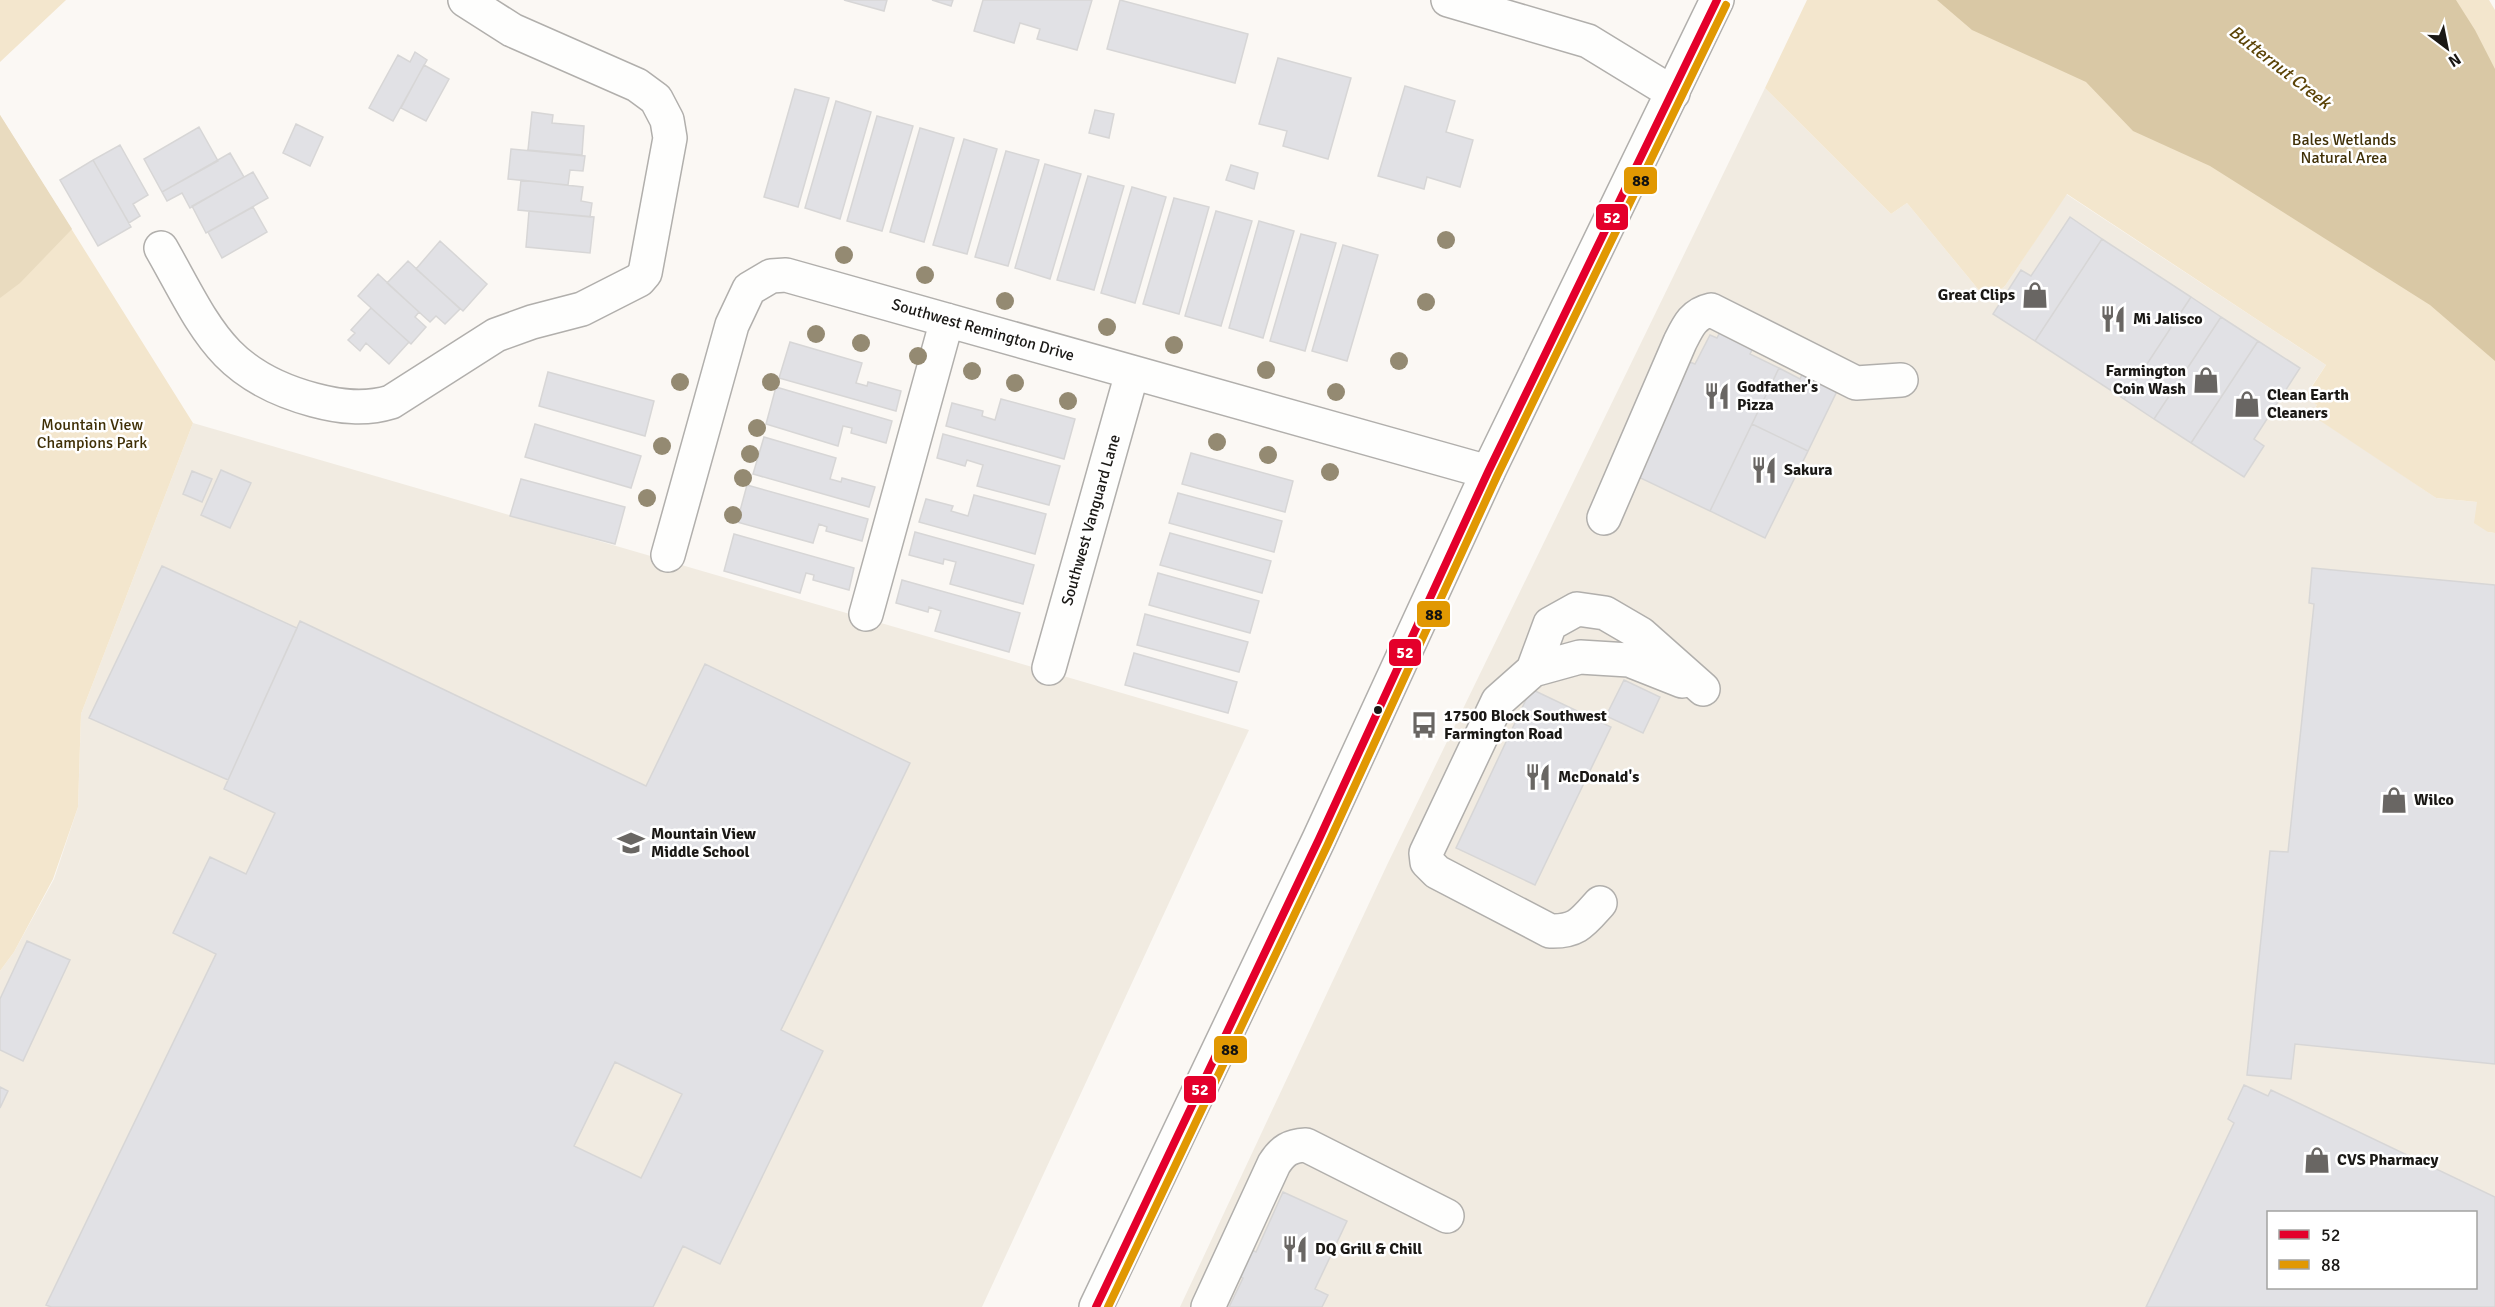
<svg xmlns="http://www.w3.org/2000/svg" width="2495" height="1307" viewBox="0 0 2495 1307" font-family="Signika,sans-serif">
<rect width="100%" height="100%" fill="#fbf8f4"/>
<!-- built -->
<path fill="#f1ebe1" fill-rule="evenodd" d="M1765,88L1891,214L1907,203L1987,300L2005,286L2066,194L2326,365L2305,396L2317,405L2311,413L2436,498L2477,502L2488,532L2495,533V1307H1180L1387,865ZM2268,1212H2476V1288H2268Z
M193,423L1249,730L982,1307H0V971L14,952L54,879L78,807L81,714Z"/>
<!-- green -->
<path fill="#f3e6cd" d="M0,0H66L0,62Z
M1807,0H2489L2495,10V533L2488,532L2474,523L2477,502L2436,498L2310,414L2317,405L2305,397L2326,365L2067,194L2005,286L1987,300L1907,203L1891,214L1765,88Z
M0,115L193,423L81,714L78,807L53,879L14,952L0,971Z"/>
<!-- forest -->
<path fill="#e9dbbf" d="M0,115L72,229L20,283L0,298Z"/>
<!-- water -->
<path fill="#d9c8a5" d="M1937,0H2456L2475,30L2495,69V361L2430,305L2210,166L2133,131L2086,82L1972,30Z"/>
<!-- building -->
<path fill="#e1e1e5" stroke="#d7d6d6" stroke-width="1.5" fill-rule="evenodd" d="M844,0H887L884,11Z
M932,0H953L951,6Z
M983,0H1092L1077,50L1037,39L1040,29L1020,23L1014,43L974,31Z
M1120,0L1248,34L1235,83L1107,49Z
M415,52L427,60L393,121L369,108L398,55L410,62Z
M1278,58L1351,78L1328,159L1283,146L1287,131L1259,124Z
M424,65L449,79L426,121L401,108Z
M1405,86L1455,101L1446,132L1473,140L1460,187L1427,177L1424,189L1378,176Z
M795,89L829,98L798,207L764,197Z
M836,101L871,112L840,219L805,208Z
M1095,110L1114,114L1109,138L1089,133Z
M532,112L553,115L552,123L584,126L582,155L528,150Z
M877,116L913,126L882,231L847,221Z
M296,124L323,137L310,166L283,153Z
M199,127L218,161L162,192L144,159Z
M920,128L954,138L924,242L890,232Z
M964,139L997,149L967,254L933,245Z
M120,145L148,195L133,204L140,216L129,223L93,160Z
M511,149L585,156L583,171L570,170L568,185L508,179Z
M1006,151L1039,160L1008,266L975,257Z
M230,153L244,177L190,208L182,193L167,201L162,192Z
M93,160L131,227L98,246L60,180Z
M1045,164L1081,174L1050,279L1015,268Z
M1231,165L1258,173L1254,189L1226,180Z
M253,172L268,198L206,233L192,206Z
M1088,176L1124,186L1094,290L1057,280Z
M521,180L583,187L581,201L592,203L590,217L518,210Z
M1132,187L1166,197L1135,303L1101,293Z
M1174,198L1209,207L1179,314L1143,304Z
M253,207L267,232L222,258L208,232Z
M529,211L594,217L590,253L526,247Z
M1216,211L1252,221L1221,326L1185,316Z
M2070,217L2102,239L2035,341L1993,314L2021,270L2031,276Z
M1259,221L1294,231L1263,338L1229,328Z
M1301,234L1336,243L1305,351L1270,341Z
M2102,239L2191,297L2124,399L2035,341Z
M440,241L487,284L463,311L416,269Z
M1343,245L1378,255L1347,361L1312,351Z
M408,261L460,309L445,324L436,316L430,322L387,283Z
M378,274L419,312L415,317L426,327L411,344L358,296Z
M2191,297L2221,317L2154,419L2124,399Z
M371,308L409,342L389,364L366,343L360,351L348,340L355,333L351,330Z
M2221,317L2258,341L2191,443L2154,419Z
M1720,332L1753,348L1750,354L1779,368L1710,511L1632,474L1687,361L1695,364L1710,335L1717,338Z
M2258,341L2300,368L2254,439L2264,446L2244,477L2191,443Z
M790,342L862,363L856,383L867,386L868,382L901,391L896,411L779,378Z
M1779,368L1800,379L1804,370L1839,387L1808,451L1752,424Z
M548,372L654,401L645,436L539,406Z
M776,387L892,421L886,443L851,433L852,428L843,426L838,446L766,424Z
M1001,399L1075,419L1064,459L946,426L952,403L983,411L982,416L995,420Z
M535,424L641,456L631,488L525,457Z
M1752,424L1808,451L1765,538L1710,511Z
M943,434L1060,466L1049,505L977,486L983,465L967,460L965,466L937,458Z
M764,437L836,458L830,479L841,482L842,478L875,487L869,507L753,474Z
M1191,453L1293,481L1285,512L1182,484Z
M221,470L251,483L230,528L201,515Z
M192,471L212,479L202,502L183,494Z
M521,479L625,507L615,544L510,516Z
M747,485L868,519L862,541L826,531L827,527L819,524L813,543L737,522Z
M1178,493L1282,521L1274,552L1169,523Z
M974,495L1046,514L1035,554L919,522L926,499L953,506L951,511L968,516Z
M915,532L1034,565L1023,604L950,584L956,562L944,559L943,564L909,555Z
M1170,533L1271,561L1262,593L1160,565Z
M734,534L854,568L849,590L813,580L814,575L806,573L800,593L724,571Z
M162,566L297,628L228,780L89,718Z
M2312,568L2495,585V1064L2295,1044L2291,1079L2247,1075L2270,851L2288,852L2314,604L2309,603Z
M1158,573L1259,601L1250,633L1149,605Z
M902,580L1020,613L1009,652L935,631L941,611L929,607L928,612L896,603Z
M1145,614L1248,642L1239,672L1137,645Z
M300,621L646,786L705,664L910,763L781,1030L823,1051L720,1264L683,1246L653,1307H51L46,1305L216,954L173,933L210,857L246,874L275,813L224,789ZM615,1062L682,1094L641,1178L574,1146Z
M1134,653L1237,682L1228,713L1125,685Z
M1624,680L1660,697L1643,733L1606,716Z
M1531,689L1611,727L1535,885L1456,848Z
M27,941L70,960L23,1061L0,1050V999Z
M2244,1085L2268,1096L2271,1090L2495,1197V1307H2146L2234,1123L2228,1119ZM2268,1212H2476V1288H2268Z
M0,1087L8,1091L0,1108Z
M1283,1192L1347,1221L1315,1289L1328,1295L1322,1307H1229L1243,1278L1232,1273L1244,1246L1256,1252Z"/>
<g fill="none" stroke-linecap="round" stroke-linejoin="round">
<defs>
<path id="minor" d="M1448,0L1588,41L1673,93
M161,248C205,325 220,375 314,400C340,407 365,410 391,402L496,335L532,322L582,309L639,280L645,273L670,138L667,120L656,99L637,85L512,30L465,0
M1604,518L1680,342C1688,326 1693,314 1711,310L1856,383L1901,380
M668,555L732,325L749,289L771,276L786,275L1488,472
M866,614L947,320
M1049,668L1132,373
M1533,670L1580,657L1629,660L1682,681
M1600,903C1583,922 1577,932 1550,931L1437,872L1427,862L1426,853L1498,701L1533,670L1550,624L1577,609L1605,613L1641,634L1703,689
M1208,1307L1274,1164C1283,1150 1290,1146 1306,1145L1447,1216"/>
<path id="major" d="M1096,1307L1319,839L1488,472L1717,0"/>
</defs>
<!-- minor casing -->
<use href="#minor" stroke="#b1afac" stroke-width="36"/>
<!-- major casing -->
<use href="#major" stroke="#b1afac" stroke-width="36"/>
<!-- minor -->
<use href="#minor" stroke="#fefefd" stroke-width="33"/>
<!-- major -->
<use href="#major" stroke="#fefefd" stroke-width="33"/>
<defs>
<path id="bus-1" d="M1096,1307L1319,839L1488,472L1717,0"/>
<path id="bus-2" d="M1108,1307L1328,844L1497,476L1726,5"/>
</defs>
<!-- bus-1 casing -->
<use href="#bus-1" stroke="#fff" stroke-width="12"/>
<!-- bus-2 casing -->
<use href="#bus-2" stroke="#fff" stroke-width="12"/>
<!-- bus-1 -->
<use href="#bus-1" stroke="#e4002b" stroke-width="8"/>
<!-- bus-2 -->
<use href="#bus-2" stroke="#e19802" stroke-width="8"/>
</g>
<!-- trees -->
<g fill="#948a72">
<circle cx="1446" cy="240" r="9"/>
<circle cx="844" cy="255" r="9"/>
<circle cx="925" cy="275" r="9"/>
<circle cx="1005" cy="301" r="9"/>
<circle cx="1426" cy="302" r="9"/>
<circle cx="1107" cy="327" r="9"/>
<circle cx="816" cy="334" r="9"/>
<circle cx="861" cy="343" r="9"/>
<circle cx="1174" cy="345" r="9"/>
<circle cx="918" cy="356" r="9"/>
<circle cx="1399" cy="361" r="9"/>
<circle cx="1266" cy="370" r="9"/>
<circle cx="972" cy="371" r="9"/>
<circle cx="680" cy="382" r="9"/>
<circle cx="771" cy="382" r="9"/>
<circle cx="1015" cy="383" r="9"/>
<circle cx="1336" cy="392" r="9"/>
<circle cx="1068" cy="401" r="9"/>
<circle cx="757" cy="428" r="9"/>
<circle cx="1217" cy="442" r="9"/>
<circle cx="662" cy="446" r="9"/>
<circle cx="750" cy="454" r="9"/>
<circle cx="1268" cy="455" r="9"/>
<circle cx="1330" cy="472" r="9"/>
<circle cx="743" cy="478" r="9"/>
<circle cx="647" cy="498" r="9"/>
<circle cx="733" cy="515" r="9"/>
</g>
<!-- icons -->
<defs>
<symbol id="shop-bare" viewBox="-9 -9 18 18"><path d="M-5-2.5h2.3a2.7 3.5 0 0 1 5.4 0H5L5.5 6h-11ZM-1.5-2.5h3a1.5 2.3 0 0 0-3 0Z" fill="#696663" stroke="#fff" stroke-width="2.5" paint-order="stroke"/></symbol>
<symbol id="restaurant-bare" viewBox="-9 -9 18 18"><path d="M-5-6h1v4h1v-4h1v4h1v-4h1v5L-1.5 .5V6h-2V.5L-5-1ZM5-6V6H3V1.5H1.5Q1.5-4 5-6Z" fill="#696663" stroke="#fff" stroke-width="2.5" paint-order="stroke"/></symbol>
<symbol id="bus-bare" viewBox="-9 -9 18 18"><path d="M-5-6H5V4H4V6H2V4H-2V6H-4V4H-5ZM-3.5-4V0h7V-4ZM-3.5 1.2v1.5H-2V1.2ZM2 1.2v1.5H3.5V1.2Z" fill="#696663" stroke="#fff" stroke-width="2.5" paint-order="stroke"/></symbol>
<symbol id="school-bare" viewBox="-9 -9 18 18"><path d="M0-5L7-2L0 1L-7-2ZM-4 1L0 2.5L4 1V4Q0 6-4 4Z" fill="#696663" stroke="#fff" stroke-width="2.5" paint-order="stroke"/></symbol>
</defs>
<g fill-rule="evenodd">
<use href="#shop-bare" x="2016" y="276" width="38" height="38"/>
<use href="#restaurant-bare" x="2094" y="300" width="38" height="38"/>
<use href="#shop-bare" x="2187" y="361" width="38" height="38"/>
<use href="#restaurant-bare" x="1698" y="377" width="38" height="38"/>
<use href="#shop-bare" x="2228" y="385" width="38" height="38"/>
<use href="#restaurant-bare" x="1745" y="451" width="38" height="38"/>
<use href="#bus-bare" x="1405" y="706" width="38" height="38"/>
<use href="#restaurant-bare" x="1519" y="758" width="38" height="38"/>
<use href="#shop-bare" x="2375" y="781" width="38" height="38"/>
<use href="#school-bare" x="612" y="824" width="38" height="38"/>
<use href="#shop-bare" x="2298" y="1141" width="38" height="38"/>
<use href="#restaurant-bare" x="1276" y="1230" width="38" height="38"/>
</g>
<!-- markers -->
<circle fill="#1a1815" stroke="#fff" stroke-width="2" cx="1378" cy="710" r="5"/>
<g text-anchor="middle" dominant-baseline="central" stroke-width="5" stroke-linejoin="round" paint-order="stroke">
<!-- park labels -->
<g font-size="16" fill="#403007" stroke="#fff">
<text x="2344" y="140">Bales Wetlands<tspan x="2344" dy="18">Natural Area</tspan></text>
<text x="92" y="425">Mountain View<tspan x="92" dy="18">Champions Park</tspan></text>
</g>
<!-- poi labels -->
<g font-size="16" font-weight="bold" fill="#1a1815" stroke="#fff" text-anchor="start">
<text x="2015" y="295" text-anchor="end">Great Clips</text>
<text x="2133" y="319">Mi Jalisco</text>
<text x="2186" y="371" text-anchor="end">Farmington<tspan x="2186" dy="18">Coin Wash</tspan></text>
<text x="1737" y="387">Godfather's<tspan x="1737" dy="18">Pizza</tspan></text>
<text x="2267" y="395">Clean Earth<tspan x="2267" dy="18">Cleaners</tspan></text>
<text x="1784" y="470">Sakura</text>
<text x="1444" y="716">17500 Block Southwest<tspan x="1444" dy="18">Farmington Road</tspan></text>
<text x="1558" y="777">McDonald's</text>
<text x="2414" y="800">Wilco</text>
<text x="651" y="834">Mountain View<tspan x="651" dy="18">Middle School</tspan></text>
<text x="2337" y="1160">CVS Pharmacy</text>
<text x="1315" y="1249">DQ Grill &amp; Chill</text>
</g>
<!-- street labels -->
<g font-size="16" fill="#1a1815" stroke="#fff">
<text transform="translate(983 330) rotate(16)">Southwest Remington Drive</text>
<text transform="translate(1091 520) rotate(-74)">Southwest Vanguard Lane</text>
</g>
<!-- water labels -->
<g font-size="18" font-style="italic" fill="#5b4306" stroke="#fff">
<text transform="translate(2280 67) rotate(38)">Butternut Creek</text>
</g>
</g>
<g stroke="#fff" stroke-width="2">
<rect x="1623" y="166" width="35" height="29" rx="6" fill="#e19802"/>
<rect x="1595" y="203" width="34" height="28" rx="6" fill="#e4002b"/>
<rect x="1416" y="600" width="35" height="28" rx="6" fill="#e19802"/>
<rect x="1388" y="638" width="34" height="29" rx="6" fill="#e4002b"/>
<rect x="1213" y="1035" width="35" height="29" rx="6" fill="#e19802"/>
<rect x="1183" y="1075" width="34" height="29" rx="6" fill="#e4002b"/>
</g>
<g font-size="16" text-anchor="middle" font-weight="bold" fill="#fff">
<text x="1612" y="223">52</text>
<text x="1405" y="658">52</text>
<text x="1200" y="1095">52</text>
</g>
<g font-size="16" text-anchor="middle" font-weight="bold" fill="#111">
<text x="1641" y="186">88</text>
<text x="1434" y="620">88</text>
<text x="1230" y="1055">88</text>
</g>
<!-- legend -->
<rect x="2267" y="1211" width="210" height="78" fill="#ffffff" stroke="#a3a3a1" stroke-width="1.5"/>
<rect x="2279" y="1230" width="30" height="9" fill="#e4002b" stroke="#a3a3a1" stroke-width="1.5"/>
<text x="2321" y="1241" font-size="18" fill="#1a1815">52</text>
<rect x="2279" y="1260" width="30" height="9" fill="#e19802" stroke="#a3a3a1" stroke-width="1.5"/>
<text x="2321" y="1271" font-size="18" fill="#1a1815">88</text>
<!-- north arrow -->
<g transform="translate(2447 48) rotate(148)" stroke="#ffffff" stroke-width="4.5" paint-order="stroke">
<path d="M0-4.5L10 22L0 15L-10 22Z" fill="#1a1815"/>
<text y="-9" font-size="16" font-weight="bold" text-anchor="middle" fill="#1a1815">N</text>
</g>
</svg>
